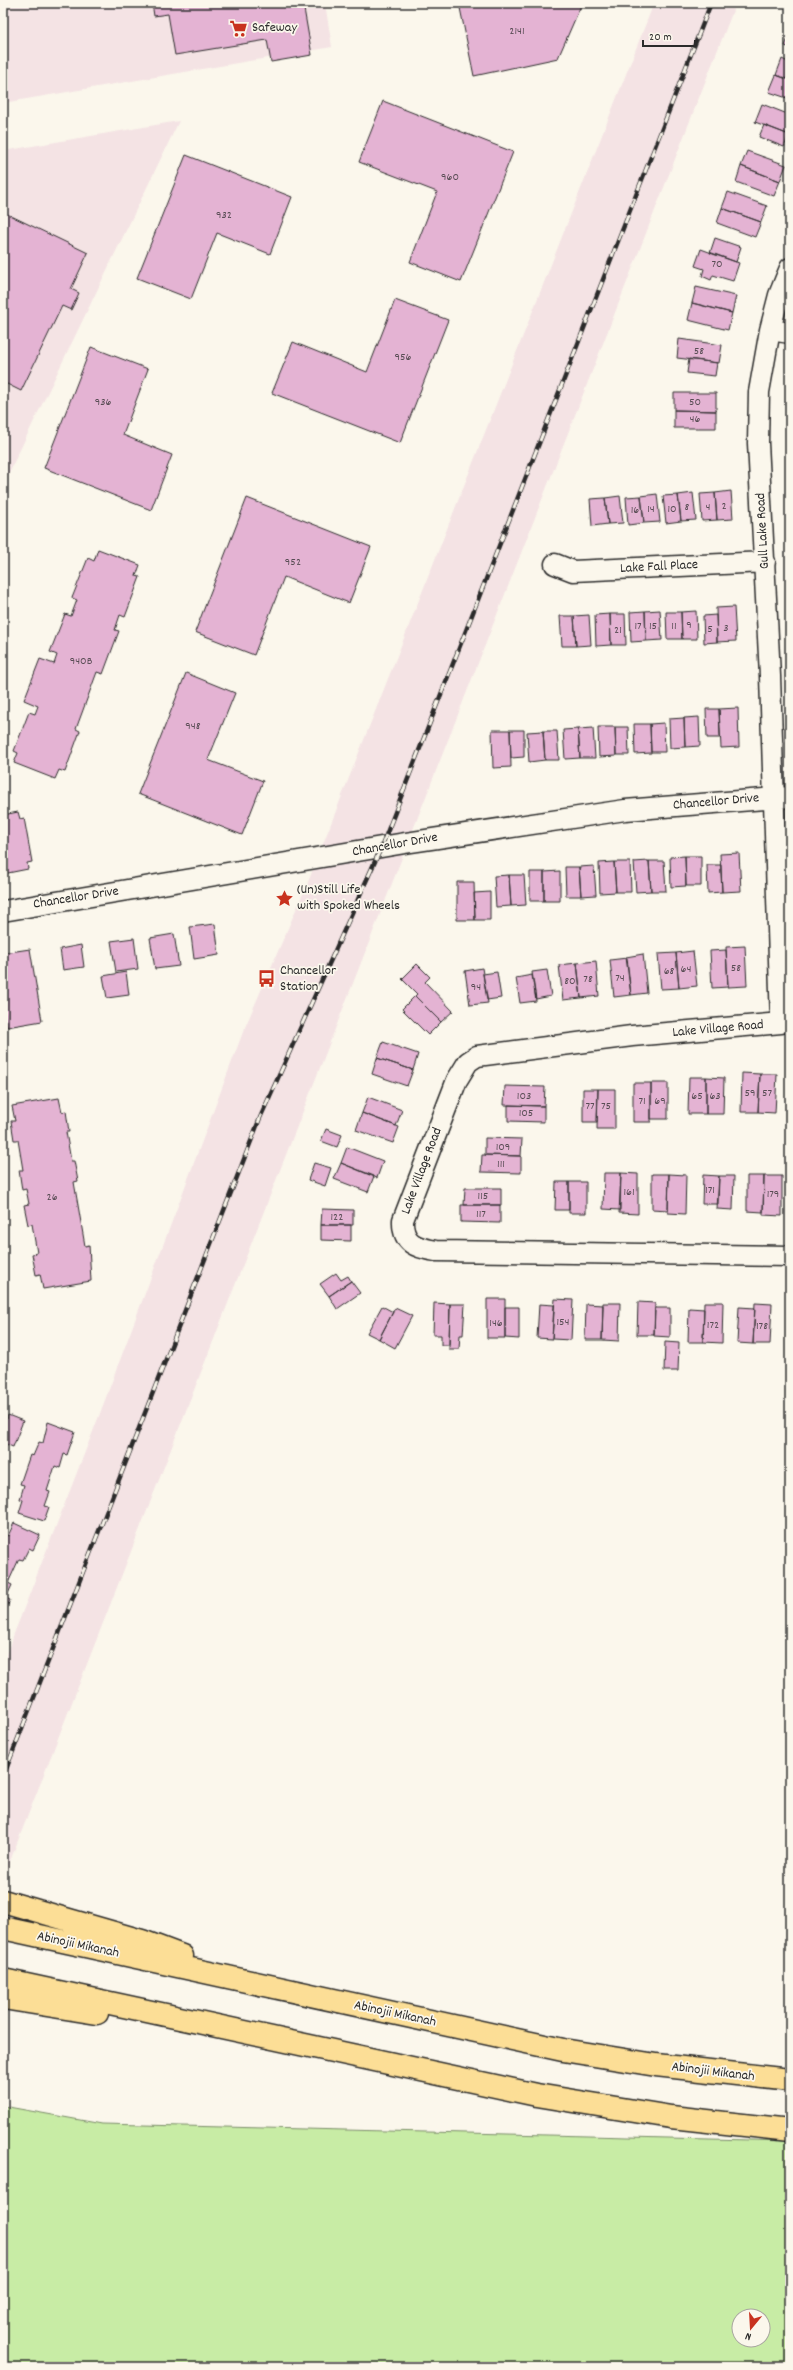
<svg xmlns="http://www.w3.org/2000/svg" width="793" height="2370" viewBox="0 0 793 2370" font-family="Dekko,sans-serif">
<rect width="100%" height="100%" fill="#fbf7ec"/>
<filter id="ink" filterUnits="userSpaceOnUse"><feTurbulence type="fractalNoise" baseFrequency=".025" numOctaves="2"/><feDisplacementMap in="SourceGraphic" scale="8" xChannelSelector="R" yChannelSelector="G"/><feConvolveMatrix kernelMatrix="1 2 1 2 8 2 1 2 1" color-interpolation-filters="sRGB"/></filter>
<g filter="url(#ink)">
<!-- built -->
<path fill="#f4e3e4" d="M3,3H325L332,47L3,103Z
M654,3H736L3,1879V1662L99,1416L243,1032L308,882Z
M179,121L3,485V151Z"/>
<!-- green -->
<path fill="#c8eca5" stroke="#7a8c68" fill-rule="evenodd" d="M3,2106L102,2124L790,2141V2367H3ZM739,2316H763V2340H739Z"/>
<!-- building -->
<path fill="#e4b3d3" stroke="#2b2b2b" d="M152,3H303L312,55L271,62L267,40L175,55L168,14L154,16Z
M459,3H582L558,58L474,76Z
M790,33V48L785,46Z
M790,57V80L776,75L782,59L788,62Z
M776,75L790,80V99L769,92Z
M383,101L513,152L461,282L410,262L437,192L359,162Z
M762,104L790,115V135L755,122Z
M764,125L789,135L784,147L759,137Z
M747,151L786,165L780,181L741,166Z
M186,155L292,197L270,254L217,233L191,299L137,278Z
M741,166L780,181L774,196L736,182Z
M728,192L767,206L761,222L722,208Z
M722,208L761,222L755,237L717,223Z
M3,212L88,253L71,289L79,293L71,310L62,306L21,391L3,382Z
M715,238L741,247L736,262L710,253Z
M701,249L739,263L733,281L713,275L711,280L702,276L704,269L695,266Z
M696,287L736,296L732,313L692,303Z
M395,300L448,320L400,443L272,393L293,342L367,372Z
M692,303L732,313L728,330L688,320Z
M679,339L722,345L719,363L677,358Z
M91,347L148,369L123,435L172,455L151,510L44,468Z
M689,359L717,363L715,376L687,373Z
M674,393H716V411L674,410Z
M674,410L716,411V428H674Z
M731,491L733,519L717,520L715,493Z
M693,493L696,520L681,521L678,495Z
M715,493L717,520L702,521L700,494Z
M657,494L660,522L644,523L641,496Z
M678,495L681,521L666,523L663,496Z
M620,496L623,523L608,524L605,498Z
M641,496L644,523L628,525L626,497Z
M247,498L371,547L349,603L284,577L254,655L195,632Z
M605,498L608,524L592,526L590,499Z
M98,549L140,565L136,576L140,577L125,617L120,615L115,630L119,631L103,674L97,672L76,729L80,731L65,772L59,770L55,779L14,763L18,753L14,751L29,712L35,714L38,706L24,700L40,659L54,664L57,655L50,652L65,614L71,616L77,600L72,598L88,558L94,561Z
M734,607L736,641L717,642L716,608Z
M660,610L662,640L646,641L645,611Z
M645,611L646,641L631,642L630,612Z
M696,611L697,639H682L681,612Z
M666,612H681L682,639H667Z
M610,614H625L626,645H611Z
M610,614L611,645L596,646L595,615Z
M589,615L591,645L576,646L574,616Z
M716,615L717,642L704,643L703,616Z
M560,616H574L576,646H562Z
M186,673L235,693L208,760L263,781L242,835L138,794Z
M738,708L739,747L721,748L719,709Z
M706,709H719L720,738H707Z
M699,717L700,746L685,747L684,718Z
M684,718L685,747L670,748L669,719Z
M664,723L665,752H651L650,724Z
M634,724H650L651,753L635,754Z
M598,727H615L616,756L599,757Z
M615,727H628L629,755H616Z
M593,728L595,758H580L578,729Z
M578,729L580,758L565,759L563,730Z
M492,730H510L511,767L493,768Z
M510,730H524V757L511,758Z
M543,731H557L559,760H545Z
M543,731L545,760L529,762L527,732Z
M18,812L20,819L24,818L32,862L27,863L28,869L3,874V815Z
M739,853L741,891L722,892L720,854Z
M685,856H701V886H686Z
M685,856L686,886L671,887L670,857Z
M649,861H664L666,891H651Z
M649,861L651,891L636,892L634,862Z
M614,862H630L631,892H616Z
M614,862L616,892L600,893L599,863Z
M707,865H721L722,892L708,893Z
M594,866L596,895L581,896L579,867Z
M565,867H579L581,896H566Z
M560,871V901H544V872Z
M530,872H544V901H530Z
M509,875H524L526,905L511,906Z
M509,875L511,906L496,907L494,876Z
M457,882H474L475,920H457Z
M490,892V920H475L474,893Z
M215,924L219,955L194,959L190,927Z
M174,934L179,966L155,969L150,938Z
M134,938L138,969L116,972L111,941Z
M81,945L84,967L63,970L60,949Z
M745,946L747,986L728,987L726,947Z
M30,949L42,1021L7,1027L3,1003V953Z
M726,950L728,987L712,988L710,951Z
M693,951L697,986L679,988L676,953Z
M676,953L679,988L661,989L658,954Z
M643,954L647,993L631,995L626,957Z
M627,958L631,995L614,997L610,960Z
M596,961L599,996L581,998L577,963Z
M577,963L581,998L563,1000L559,965Z
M417,964L430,977L425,982L453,1011L441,1022L415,996L417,994L402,979Z
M482,968L488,1003L470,1005L465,971Z
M547,970L551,996L536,999L532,972Z
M126,972L129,995L107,998L103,976Z
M497,972L501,998L487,1000L483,974Z
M532,975L536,1001L520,1003L516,978Z
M415,996L441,1022L428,1035L402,1009Z
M383,1042L418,1054L413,1070L377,1058Z
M377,1058L413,1070L407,1086L372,1074Z
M742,1073L760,1074L758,1112H741Z
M760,1074H777L775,1113L758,1112Z
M689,1077H706V1114H688Z
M706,1077L724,1078L723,1114H706Z
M633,1083H651V1122H633Z
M651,1083H668V1119H651Z
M505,1086L545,1087L544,1106L504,1105Z
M583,1089H598L597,1122H583Z
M598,1089H615V1129H597Z
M368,1097L402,1110L396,1126L362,1113Z
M59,1098L62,1112L66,1111L69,1132H66L71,1161H74L78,1181L74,1182L85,1246L89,1245L91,1281L43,1289L40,1274L36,1275L32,1254L37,1253L32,1224L28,1225L24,1205L29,1204L26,1189L22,1190L19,1170H23L18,1140H14L11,1121H15L12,1106Z
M508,1105L544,1106V1122L508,1121Z
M362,1113L399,1127L393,1143L356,1130Z
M326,1129L342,1135L337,1147L321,1141Z
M485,1138L522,1139L521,1156L485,1155Z
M347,1147L383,1161L377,1178L341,1163Z
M482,1155L521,1156V1173L481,1172Z
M314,1163L331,1168L325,1186L308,1180Z
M341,1163L374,1176L368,1192L334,1179Z
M604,1173H621L620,1210L603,1209Z
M621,1173L638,1174V1214L619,1213Z
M652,1174H669L668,1210L652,1209Z
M669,1174L686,1175L685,1214L668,1213Z
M703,1175L719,1176L718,1204H702Z
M719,1176H734L733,1210L717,1209Z
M747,1176H764L763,1212L747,1211Z
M764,1176H782V1216L763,1215Z
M556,1182H569V1210H555Z
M569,1182H586V1213H569Z
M465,1188H501V1205H464Z
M461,1205H500V1223L461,1222Z
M322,1209L353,1210V1225H321Z
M321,1225H351V1241L321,1240Z
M336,1273L341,1280L348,1276L351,1281L329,1296L320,1284Z
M351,1281L360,1293L337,1309L329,1296Z
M487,1299H505V1338H487Z
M555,1299L573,1300L571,1340L552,1339Z
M638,1302L655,1303L654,1335H637Z
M704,1302H723L722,1343L703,1342Z
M434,1303L450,1304L449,1345H441V1335H433Z
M603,1303H620L619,1341L602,1340Z
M755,1303L772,1304L770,1344H753Z
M788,1303H790V1338H787Z
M450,1304H465L463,1335H460L459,1349H449Z
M539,1304L554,1305L552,1339L537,1338Z
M586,1304L603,1305L602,1340H585Z
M382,1306L393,1312L379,1339L367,1333Z
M505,1307H519V1339L505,1338Z
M739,1307L755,1308L753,1344L737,1343Z
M395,1308L412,1316L395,1348L379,1339Z
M655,1308H670V1337L654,1336Z
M689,1308L704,1309L703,1342H688Z
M665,1342L679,1343L678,1371H664Z
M8,1415L23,1421L13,1447L3,1443V1418L7,1419Z
M48,1422L75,1432L67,1455L64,1454L60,1468L55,1466L47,1491L50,1492L45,1506L49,1507L44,1521L19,1513L23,1500L20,1499L24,1485L20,1484L30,1455L33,1456L39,1442L43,1443Z
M14,1523L40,1535L33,1550L29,1548L23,1560L19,1559L8,1583L12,1585L6,1598L10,1600L4,1614L3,1538L5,1534L8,1536Z"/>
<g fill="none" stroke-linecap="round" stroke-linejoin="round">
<defs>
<path id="minor" d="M790,268L779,295L770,330L759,392L758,443L770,676L781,1023L632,1036L477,1056L468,1062L457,1080L403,1220C402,1244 417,1248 436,1251L790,1256
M770,330L790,333
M555,564L573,571L765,562
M3,911L405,843L625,810L790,797"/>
<path id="major" d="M3,1901L142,1941L182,1956
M3,1928L563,2050L656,2065L790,2080
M3,1980L537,2095L671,2117L790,2130
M3,1998L97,2013"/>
</defs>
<!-- minor casing -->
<use href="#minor" stroke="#2b2b2b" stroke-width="23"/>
<!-- major casing -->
<use href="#major" stroke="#2b2b2b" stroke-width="25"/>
<!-- minor -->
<use href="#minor" stroke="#fbf7ec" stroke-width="20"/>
<!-- major -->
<use href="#major" stroke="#fcde96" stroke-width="22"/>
<defs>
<path id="rail" d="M3,1777L260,1118L381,848L711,3"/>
</defs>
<!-- rail casing -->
<use href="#rail" stroke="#2b2b2b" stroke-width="4.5"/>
<!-- rail -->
<use href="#rail" stroke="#fbf7ec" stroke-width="3" stroke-dasharray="9" stroke-linecap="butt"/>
</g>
</g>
<!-- icons -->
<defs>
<symbol id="supermarket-bare" viewBox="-9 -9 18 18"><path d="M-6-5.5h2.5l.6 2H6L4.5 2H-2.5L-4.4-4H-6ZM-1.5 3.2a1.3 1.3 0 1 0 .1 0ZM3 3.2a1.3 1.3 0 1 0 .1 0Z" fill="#c8321e" stroke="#fbf7ec" stroke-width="2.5" paint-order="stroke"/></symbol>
<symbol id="sight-bare" viewBox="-9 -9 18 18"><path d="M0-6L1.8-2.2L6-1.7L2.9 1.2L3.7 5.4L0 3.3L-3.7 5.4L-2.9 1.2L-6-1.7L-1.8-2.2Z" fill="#c8321e" stroke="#fbf7ec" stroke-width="2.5" paint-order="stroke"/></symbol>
<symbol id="bus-bare" viewBox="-9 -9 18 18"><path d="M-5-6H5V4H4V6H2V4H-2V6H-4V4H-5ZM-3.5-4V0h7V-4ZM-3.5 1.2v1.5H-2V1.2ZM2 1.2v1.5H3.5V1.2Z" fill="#c8321e" stroke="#fbf7ec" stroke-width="2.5" paint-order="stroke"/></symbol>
</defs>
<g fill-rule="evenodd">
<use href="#supermarket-bare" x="226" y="16" width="25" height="25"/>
<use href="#sight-bare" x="272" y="886" width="25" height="25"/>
<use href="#bus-bare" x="254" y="966" width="25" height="25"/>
</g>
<g text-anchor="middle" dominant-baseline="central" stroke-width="3.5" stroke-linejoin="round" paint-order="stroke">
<!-- number labels -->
<g font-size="12" fill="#594d55">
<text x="517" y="31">2141</text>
<text x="450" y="177">960</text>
<text x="224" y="215">932</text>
<text x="717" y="264">70</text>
<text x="699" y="351">58</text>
<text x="403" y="357">956</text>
<text x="103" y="402">936</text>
<text x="695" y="402">50</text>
<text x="695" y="419">46</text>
<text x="724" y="506">2</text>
<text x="687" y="507">8</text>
<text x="708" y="507">4</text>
<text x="651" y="509">14</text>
<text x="672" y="509">10</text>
<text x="635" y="510">16</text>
<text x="293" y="562">952</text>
<text x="689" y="625">9</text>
<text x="638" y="626">17</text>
<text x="653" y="626">15</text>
<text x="674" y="626">11</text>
<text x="726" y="628">3</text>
<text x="710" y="629">5</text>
<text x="618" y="630">21</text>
<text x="81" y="661">940B</text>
<text x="193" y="726">948</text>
<text x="736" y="968">58</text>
<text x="686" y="969">64</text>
<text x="669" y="971">68</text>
<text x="620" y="978">74</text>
<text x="588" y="979">78</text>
<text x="570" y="981">80</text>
<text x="476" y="987">94</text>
<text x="750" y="1093">59</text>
<text x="767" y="1093">57</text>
<text x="524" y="1096">103</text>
<text x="697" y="1096">65</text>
<text x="715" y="1096">63</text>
<text x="642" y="1101">71</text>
<text x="660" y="1101">69</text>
<text x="590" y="1106">77</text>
<text x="606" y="1106">75</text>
<text x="526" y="1113">105</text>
<text x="503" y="1147">109</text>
<text x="501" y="1164">111</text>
<text x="710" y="1190">171</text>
<text x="629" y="1192">161</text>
<text x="773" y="1194">179</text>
<text x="483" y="1196">115</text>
<text x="52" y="1197">26</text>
<text x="481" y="1214">117</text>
<text x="337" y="1217">122</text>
<text x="563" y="1322">154</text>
<text x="496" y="1323">146</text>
<text x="713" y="1325">172</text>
<text x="762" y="1326">178</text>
</g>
<!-- poi labels -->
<g font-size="14" fill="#2b2b2b" stroke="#fbf7ec" text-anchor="start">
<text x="252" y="28">Safeway</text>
<text x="297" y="890">(Un)Still Life<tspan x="297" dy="16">with Spoked Wheels</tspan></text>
<text x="280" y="971">Chancellor<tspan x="280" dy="16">Station</tspan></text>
</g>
<!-- street labels -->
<g font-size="14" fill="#2b2b2b" stroke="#fbf7ec">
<text transform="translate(763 531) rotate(-93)">Gull Lake Road</text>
<text transform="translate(659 567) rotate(-3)">Lake Fall Place</text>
<text transform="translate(716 802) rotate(-5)">Chancellor Drive</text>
<text transform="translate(395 845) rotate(-10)">Chancellor Drive</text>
<text transform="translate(76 898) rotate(-9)">Chancellor Drive</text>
<text transform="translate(718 1029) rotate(-5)">Lake Village Road</text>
<text transform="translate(422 1171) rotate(-69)">Lake Village Road</text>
<text transform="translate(78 1945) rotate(12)">Abinojii Mikanah</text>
<text transform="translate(395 2014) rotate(12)">Abinojii Mikanah</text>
<text transform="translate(713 2072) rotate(7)">Abinojii Mikanah</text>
</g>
</g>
<!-- margin -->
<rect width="793" height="2370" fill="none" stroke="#fbf7ec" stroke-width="16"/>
<rect x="8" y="8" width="777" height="2354" fill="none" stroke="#2b2b2b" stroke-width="1.5" filter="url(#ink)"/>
<!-- north arrow -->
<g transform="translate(751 2328) rotate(198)"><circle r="19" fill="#fbf7ec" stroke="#a8a59f"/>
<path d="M0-3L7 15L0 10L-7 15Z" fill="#c8321e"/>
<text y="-6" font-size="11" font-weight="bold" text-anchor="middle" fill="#2b2b2b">N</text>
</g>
<!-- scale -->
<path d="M643 40v6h52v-6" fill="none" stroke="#2b2b2b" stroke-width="2"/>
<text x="649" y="40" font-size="12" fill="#2b2b2b" stroke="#fbf7ec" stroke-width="3" paint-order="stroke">20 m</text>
</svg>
